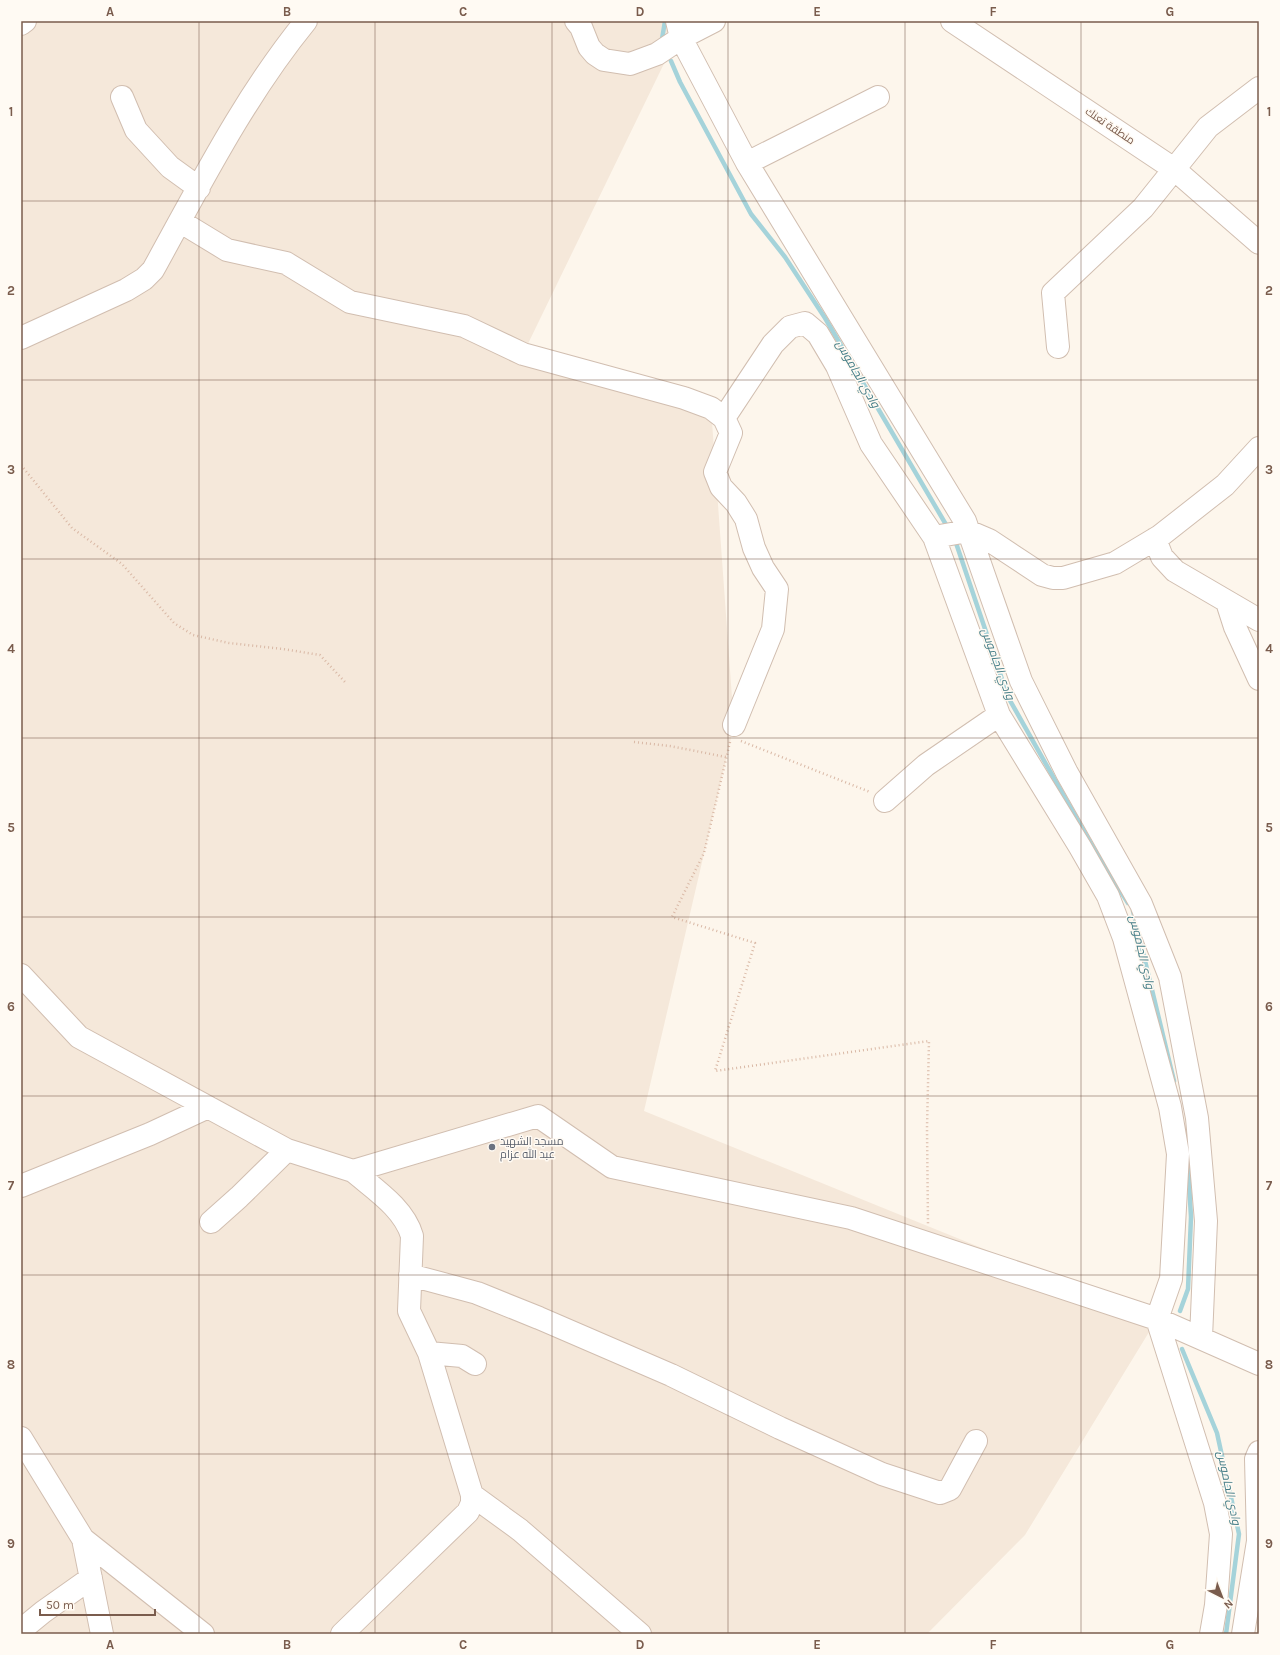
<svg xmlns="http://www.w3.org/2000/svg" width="1280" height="1655" viewBox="0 0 1280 1655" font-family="Karla,Cairo,sans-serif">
<rect width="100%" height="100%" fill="#fdf6ec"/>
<!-- residential -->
<path fill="#f5e8da" d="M21,21H683L674,43L523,354L711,408L734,725L644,1111L1157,1319L1025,1535L927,1634H21Z"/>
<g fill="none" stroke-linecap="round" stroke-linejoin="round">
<!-- stream -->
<path stroke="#a5d3da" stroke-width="4.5" d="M662,39L665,21
M671,61L680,82L751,214L785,257L825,318L948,528
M955,540L1008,697L1094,849L1128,903
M1133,911L1174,1081
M1180,1311L1188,1289L1191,1217L1188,1165
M1182,1349L1217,1433L1239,1534L1226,1634"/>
<defs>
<path id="minor" d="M576,21L581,27L589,47L595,54L604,60L630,64L657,54L681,38L714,21
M677,21L681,38L747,163L965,521L1021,681L1067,773L1141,904L1170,977L1197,1118L1206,1221L1201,1338
M952,21L1174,169L1259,243
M21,24L25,21
M122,97L136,130L170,167L199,188
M747,163L878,97
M181,222L227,250L286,263L350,302L464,326L523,354L684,398L711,408L724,418L731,433L715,472L721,487L736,503L746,519L754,548L763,568L777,589L773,629L734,725
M21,338L126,290L144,279L153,270C200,185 244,97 306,21
M1058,347L1053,293L1143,208L1208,127L1259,88
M724,418L773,344L790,327L805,323L818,334L837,366L871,444L934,537L999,715L1080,847L1108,896L1124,938L1170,1107L1178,1154L1171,1279L1157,1319L1215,1503L1221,1534L1216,1605L1211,1634
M934,537L968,531L989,540L1042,575L1053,578H1063L1115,563L1160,536L1225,485L1259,448
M1155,539L1162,557L1175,571L1259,620
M1227,602L1235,627L1259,679
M885,801L926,765L999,715
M21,975L79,1037L287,1150L353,1171L538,1116L612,1167L851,1218L1157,1319L1259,1364
M21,1186L150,1134L208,1107
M211,1222L239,1197L287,1150
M410,1275L477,1293L539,1318L671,1375L780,1428L882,1474L940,1493L950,1489L976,1441
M429,1353L462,1356L475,1364
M21,1438L83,1539L203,1634
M472,1495L520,1530L640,1634
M83,1539L102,1634
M21,1630L43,1612L91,1578
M342,1634L468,1512L472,1503V1495L429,1353L409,1311L412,1236C404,1208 374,1189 353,1171
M1243,1634L1258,1541L1256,1459L1259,1452"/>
</defs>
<!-- minor casing -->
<use href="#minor" stroke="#d1beb0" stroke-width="24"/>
<!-- path -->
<path stroke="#d9b8a5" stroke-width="2.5" stroke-dasharray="1 3" stroke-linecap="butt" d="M21,465L72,528L122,564L174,623L193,635L229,643L283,649L320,655L345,682
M741,741L870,792
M634,742L670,746L726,757
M730,742L704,853L672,917L755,943L715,1071L929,1041L927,1128L928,1224"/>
<!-- minor -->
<use href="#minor" stroke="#fff" stroke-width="22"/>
</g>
<!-- grid -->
<path fill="none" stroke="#7a5c4d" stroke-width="1" stroke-opacity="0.55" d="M199,21V1634M375,21V1634M552,21V1634M728,21V1634M905,21V1634M1081,21V1634M21,201H1259M21,380H1259M21,559H1259M21,738H1259M21,917H1259M21,1096H1259M21,1275H1259M21,1454H1259"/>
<!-- markers -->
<circle fill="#6b7280" stroke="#fffaf3" stroke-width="1.5" cx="492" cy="1147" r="4"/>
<g text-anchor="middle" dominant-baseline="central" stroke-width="3" stroke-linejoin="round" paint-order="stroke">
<!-- street labels -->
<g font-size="11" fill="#7a5c4d" stroke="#fffaf3">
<text transform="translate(1110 126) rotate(34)">منطقة تعنك</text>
</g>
<!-- worship labels -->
<g font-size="11" fill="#5b616d" stroke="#fffaf3" text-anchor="start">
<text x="500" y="1141">مسجد الشهيد<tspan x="500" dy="13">عبد الله عزام</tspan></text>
</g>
<!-- water labels -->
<g font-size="12" font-style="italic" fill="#437c86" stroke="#fffaf3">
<text transform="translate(858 374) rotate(60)">وادي الجاموس</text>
<text transform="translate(998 664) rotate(70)">وادي الجاموس</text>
<text transform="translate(1142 952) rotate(77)">وادي الجاموس</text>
<text transform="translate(1229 1488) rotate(78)">وادي الجاموس</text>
</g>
</g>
<!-- border -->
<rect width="1280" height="1655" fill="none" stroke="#fffaf3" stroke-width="44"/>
<!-- north arrow -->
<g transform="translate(1222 1597) rotate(138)" stroke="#fffaf3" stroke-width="3" paint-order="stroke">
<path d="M0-3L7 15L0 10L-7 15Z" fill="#7a5c4d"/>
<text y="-6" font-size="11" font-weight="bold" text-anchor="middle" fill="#7a5c4d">N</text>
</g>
<!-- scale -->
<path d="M40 1609v6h115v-6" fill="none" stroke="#7a5c4d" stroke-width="2"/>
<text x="46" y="1609" font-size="12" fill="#7a5c4d" stroke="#fffaf3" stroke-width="3" paint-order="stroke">50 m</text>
<rect x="22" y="22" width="1236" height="1611" fill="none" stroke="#7a5c4d" stroke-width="1.5"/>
<g font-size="13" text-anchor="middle" font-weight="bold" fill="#7a5c4d">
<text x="110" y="16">A</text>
<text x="287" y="16">B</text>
<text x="463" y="16">C</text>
<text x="640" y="16">D</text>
<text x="817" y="16">E</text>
<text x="993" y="16">F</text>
<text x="1170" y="16">G</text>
<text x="11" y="116">1</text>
<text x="1269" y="116">1</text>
<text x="11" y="295">2</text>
<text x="1269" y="295">2</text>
<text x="11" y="474">3</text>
<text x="1269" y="474">3</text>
<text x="11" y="653">4</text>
<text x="1269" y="653">4</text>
<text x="11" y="832">5</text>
<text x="1269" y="832">5</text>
<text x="11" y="1011">6</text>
<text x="1269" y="1011">6</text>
<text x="11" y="1190">7</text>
<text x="1269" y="1190">7</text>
<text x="11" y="1369">8</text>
<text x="1269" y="1369">8</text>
<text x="11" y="1548">9</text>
<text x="1269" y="1548">9</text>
<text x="110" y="1649">A</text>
<text x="287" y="1649">B</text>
<text x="463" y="1649">C</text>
<text x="640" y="1649">D</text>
<text x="817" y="1649">E</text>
<text x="993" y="1649">F</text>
<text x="1170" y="1649">G</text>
</g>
</svg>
